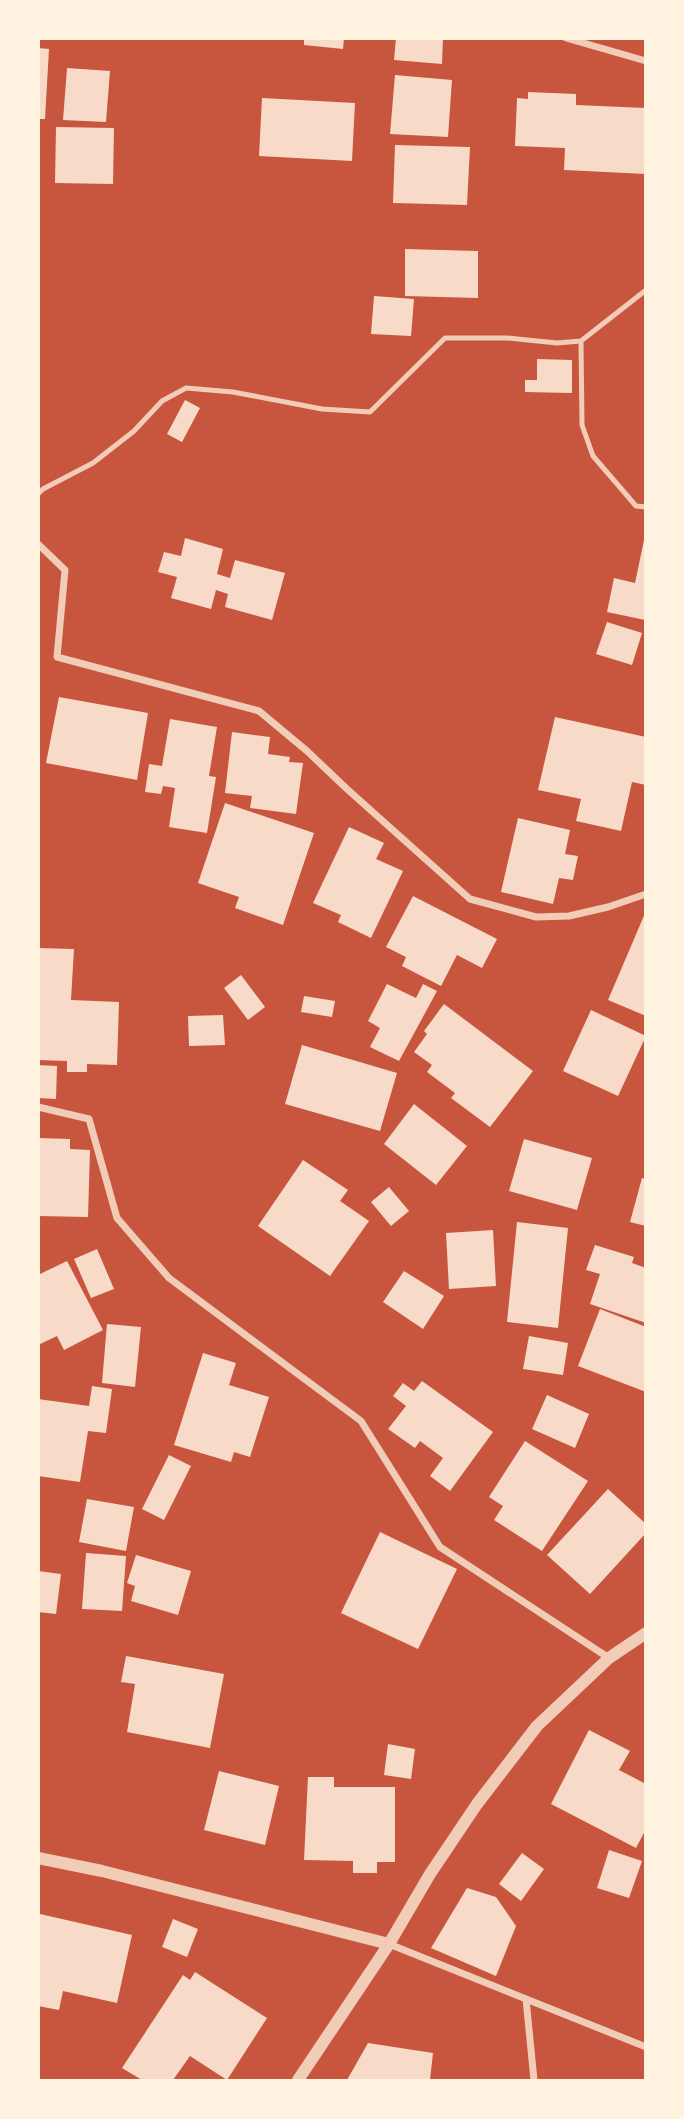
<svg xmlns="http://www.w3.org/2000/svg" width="684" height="2119" viewBox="0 0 684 2119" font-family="'Titillium Web',sans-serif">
<rect width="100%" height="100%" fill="#c8553d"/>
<!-- building -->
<path fill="#f7dbc8" d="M304,38H344L343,49L304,45Z
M396,38H443L442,64L394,60Z
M38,48L49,49L45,119H38Z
M67,68L110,71L106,122L63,120Z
M395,75L452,80L448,137L390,134Z
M528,92L576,94V105L646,108V174L564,170L565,148L515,146L517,98L528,99Z
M262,98L355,103L352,161L259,156Z
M56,127L114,128L113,184L55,183Z
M395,145L470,147L467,205L393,203Z
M405,249L478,251V298L405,296Z
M374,296L414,299L411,336L371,334Z
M537,359L572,360V393L525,392V380H537Z
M185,400L200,408L182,442L167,434Z
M185,538L223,549L217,574L230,578L235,560L285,573L272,620L225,607L228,594L216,590L211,609L171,598L177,577L158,572L164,552L181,556Z
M644,540L645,620L607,612L614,578L635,583Z
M607,622L642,633L632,665L596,654Z
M59,697L148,713L137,780L46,763Z
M555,717L646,737V785L632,782L621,831L576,821L581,799L538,790Z
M170,719L217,727L209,776L216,777L207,833L169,827L175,788L163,786L161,794L145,792L149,764L162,766Z
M232,732L270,737L268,754L290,757L289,762L303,763L296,814L250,808L252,796L225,793Z
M225,803L314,833L283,925L235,908L239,897L198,883Z
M518,818L570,830L565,854L578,856L573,880L559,878L553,904L501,892Z
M349,827L384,843L376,859L403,871L371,938L338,922L341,915L313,903Z
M413,896L497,939L482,968L457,955L441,986L402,966L406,957L386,947Z
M646,911V1016L608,1000Z
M38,948L74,949L71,1000L119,1002L117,1065L87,1064V1072H67V1061L38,1060Z
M241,975L265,1007L248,1020L224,988Z
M387,984L416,998L423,984L437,991L399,1061L370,1047L380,1028L368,1021Z
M304,996L335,1001L332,1017L301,1012Z
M444,1004L533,1071L490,1127L451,1098L455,1093L427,1072L432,1065L414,1052L427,1034L424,1031Z
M591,1010L646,1036L618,1096L563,1071Z
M223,1015L225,1045L189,1046L188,1016Z
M302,1045L397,1073L380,1131L285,1104Z
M38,1065L57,1066L56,1099L38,1098Z
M414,1104L467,1146L436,1185L384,1144Z
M38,1138L70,1139V1149L90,1150L88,1217L38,1216Z
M524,1139L592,1158L577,1210L509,1191Z
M303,1160L348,1190L340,1201L369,1221L330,1276L258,1226Z
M642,1178L646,1179V1226L630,1222Z
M389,1187L409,1211L391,1226L371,1202Z
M517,1222L568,1228L558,1328L507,1322Z
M493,1230L496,1286L449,1289L446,1233Z
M595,1245L634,1257L632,1263L646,1268V1323L590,1304L600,1274L586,1270Z
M97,1249L114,1289L91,1298L74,1259Z
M67,1261L103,1330L64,1350L57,1336L38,1345V1275Z
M404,1271L444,1296L423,1329L383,1302Z
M600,1309L646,1327V1392L578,1366Z
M107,1324L141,1327L135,1387L102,1383Z
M529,1336L568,1343L563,1375L523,1369Z
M203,1353L236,1363L229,1385L269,1397L250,1457L234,1452L231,1462L174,1445Z
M422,1381L493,1432L450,1491L430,1476L443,1458L420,1441L415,1448L388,1429L406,1406L393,1396L403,1383L414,1391Z
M92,1386L112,1389L106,1433L88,1431L80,1482L38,1476V1399L89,1406Z
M547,1395L589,1414L575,1448L532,1429Z
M525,1441L588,1481L542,1551L494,1520L503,1506L489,1497Z
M169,1455L191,1466L164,1520L142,1509Z
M608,1489L646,1524V1533L590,1594L547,1555Z
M87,1499L134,1507L126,1551L79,1542Z
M380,1532L457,1569L418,1649L341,1613Z
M86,1553L126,1556L122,1611L82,1609Z
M136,1555L191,1571L178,1615L131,1601L135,1586L127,1583Z
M38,1571L61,1574L56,1614L38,1612Z
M126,1656L224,1674L210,1748L127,1732L135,1684L121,1682Z
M589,1730L630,1751L619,1770L646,1784V1829L636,1848L551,1804Z
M388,1744L415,1749L411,1779L384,1775Z
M219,1771L279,1786L265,1845L204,1830Z
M308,1777H334V1787H395V1862H377V1873H353V1861L304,1860Z
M609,1850L642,1861L629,1898L597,1888Z
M522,1853L544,1869L521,1901L499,1884Z
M467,1888L496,1897L516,1926L496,1976L431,1948Z
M40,1914L132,1935L117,2003L63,1991L59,2010L38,2006Z
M173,1919L198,1929L187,1957L162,1947Z
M195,1972L267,2018L227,2080L190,2056L173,2080H142L122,2068L183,1975L190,1980Z
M368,2043L433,2053L430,2080H347Z"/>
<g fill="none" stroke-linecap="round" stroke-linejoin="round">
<!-- service -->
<path stroke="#f1ccb7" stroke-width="5" d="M581,341L582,425L593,456L636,506L646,507
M38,494L43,489L93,463L134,431L162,401L186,388L233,392L322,409L370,412L445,338H507L557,343L581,341L646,290"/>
<!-- minor -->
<path stroke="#f1ccb7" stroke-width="7" d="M566,38L646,61
M38,544L65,570L57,657L259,711L307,751L347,789L470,899L536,917L569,916L608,907L646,894
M38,1107L89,1119L117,1218L169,1278L361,1421L440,1547L609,1658
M389,1944L646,2047
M526,1999L534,2080"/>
<!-- tertiary -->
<path stroke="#f1ccb7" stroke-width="12" d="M38,1858L102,1871L389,1944
M298,2080L389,1944L430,1874L477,1804L537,1726L609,1658L646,1633"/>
</g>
<!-- border -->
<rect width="684" height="2119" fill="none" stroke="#fff3e0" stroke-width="80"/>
</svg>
